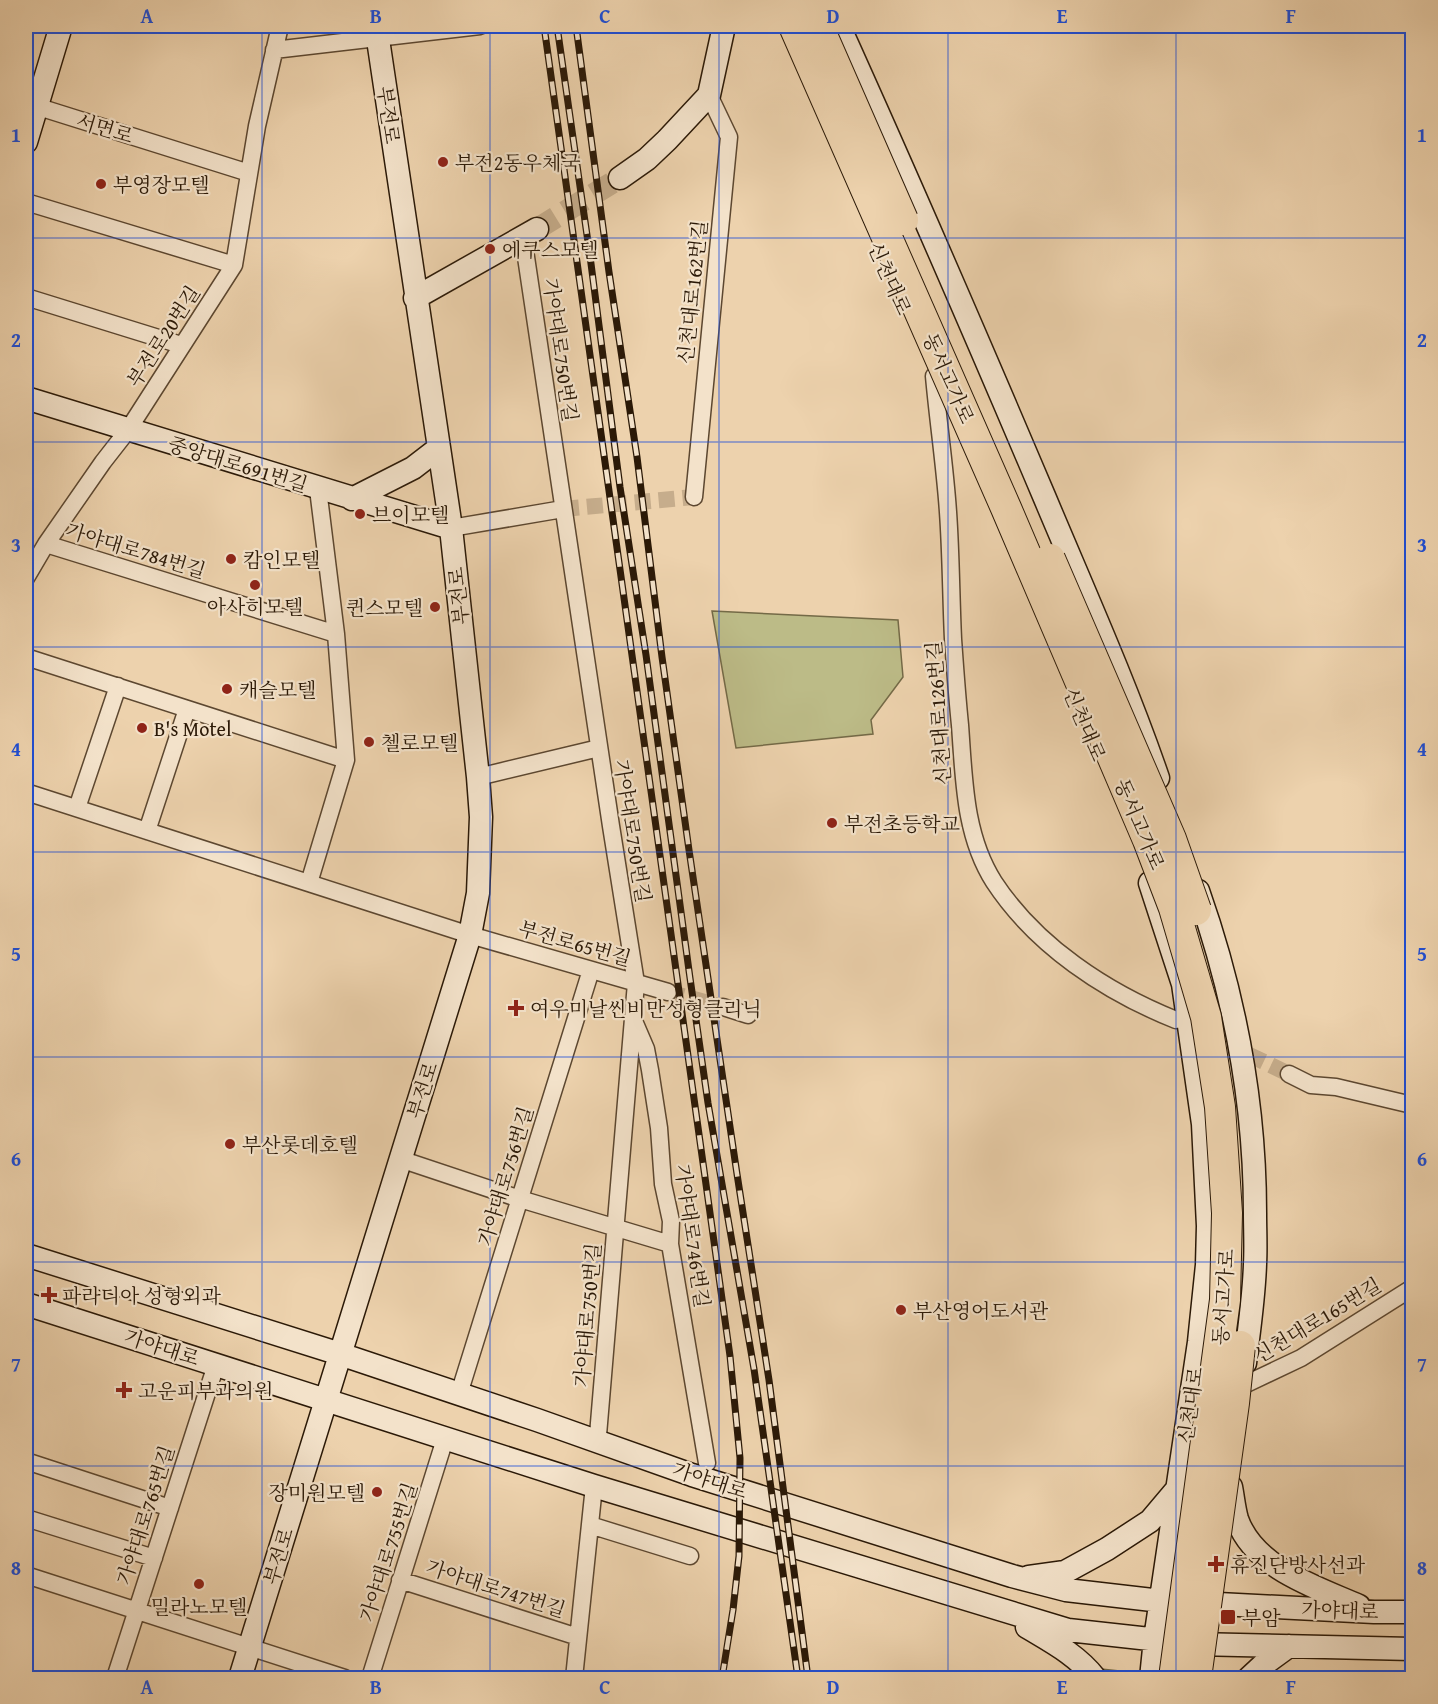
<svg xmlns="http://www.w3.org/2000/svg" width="1438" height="1704" viewBox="0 0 1438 1704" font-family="'Gentium Book Plus','Noto Serif KR',serif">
<rect width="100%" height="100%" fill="#edd2ad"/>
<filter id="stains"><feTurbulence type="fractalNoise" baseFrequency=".00333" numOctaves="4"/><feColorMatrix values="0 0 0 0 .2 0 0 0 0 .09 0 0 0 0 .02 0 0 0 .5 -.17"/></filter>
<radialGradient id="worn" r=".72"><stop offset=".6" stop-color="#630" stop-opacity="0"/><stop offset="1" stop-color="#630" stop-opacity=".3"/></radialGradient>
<!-- green -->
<path fill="#bcbb87" stroke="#746a47" stroke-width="1.5" d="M712,611L898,620L903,677L871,720L873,734L736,748Z
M1101,1669L1138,1673V1678H1109Z"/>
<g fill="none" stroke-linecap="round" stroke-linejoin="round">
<!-- street-tunnel -->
<path stroke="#c6ad8c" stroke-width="16" stroke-dasharray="16 8" stroke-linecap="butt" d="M563,509L694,497
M668,992L723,1007
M1206,1034L1289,1074"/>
<!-- secondary-tunnel -->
<path stroke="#c6ad8c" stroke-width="22" stroke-dasharray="22 11" stroke-linecap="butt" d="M537,229L620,178"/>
<defs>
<path id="street" d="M274,50L480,26
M26,103L249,173
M26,202L234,265
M523,237L611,826L636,983L598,1435
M26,297L181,345
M934,376C938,421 945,467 948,512C951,554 951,596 953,639C955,667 957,696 960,725C964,778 964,835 994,882C1036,946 1106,992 1176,1020
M694,497L729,137L709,95
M451,528L563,509
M46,544L336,634
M26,578L46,544L103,462L128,430L234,265L257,126L280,26
M26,657L346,760
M478,777L599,748
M26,792L470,935L668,992
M77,808L118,686
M147,831L187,709
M309,883L346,760L336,634L318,489
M723,1007L748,1015
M634,1021L646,1049L650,1070L659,1128L663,1184L671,1221L670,1244L707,1463
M1289,1074L1311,1085L1336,1087L1412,1105
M400,1159L520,1199L670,1244
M1242,1386L1301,1358L1412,1288
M459,1394L591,970
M26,1461L170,1508
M26,1518L154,1558
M590,1525L690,1556
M26,1575L345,1678
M400,1580L578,1637
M115,1678L216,1365
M370,1678L445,1439
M574,1678L594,1486"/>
<path id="secondary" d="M839,26C909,181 977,338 1044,496C1083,589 1125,682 1158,778
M26,142L61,26
M620,178L647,159L667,140L709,95L724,26
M415,298L537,229
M26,398L451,528
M352,499L413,468L439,448
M1150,883L1183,984L1203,1124L1208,1226L1207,1265L1199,1342L1155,1639L1151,1678
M1198,891C1235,996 1255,1102 1255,1213C1255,1230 1256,1247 1255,1264C1254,1297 1249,1330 1245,1363
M26,1255L340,1354L537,1420L692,1475L1012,1576L1066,1590L1161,1601L1374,1612H1412
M26,1304L594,1486L1068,1630L1195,1644L1412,1649
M1231,1487C1233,1497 1234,1509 1237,1519C1254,1568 1316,1587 1359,1606
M1029,1577L1065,1572L1107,1549L1150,1521L1177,1489
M1027,1627C1052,1642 1077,1655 1095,1678
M240,1678L470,935L478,893L481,817L478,777L451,528L376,26
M1249,1678L1263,1665L1289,1646"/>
</defs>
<!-- street casing -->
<use href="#street" stroke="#5c4730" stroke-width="19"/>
<!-- secondary casing -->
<use href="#secondary" stroke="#2b1907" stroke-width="25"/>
<!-- street -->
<use href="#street" stroke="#f3e2ca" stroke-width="16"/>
<!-- secondary -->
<use href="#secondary" stroke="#f3e2ca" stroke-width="22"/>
<defs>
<path id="rail" d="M544,26L730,1356L740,1458L739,1556L733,1610L722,1678
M557,26L590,256L620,487L646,655L690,978L708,1103L754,1369L798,1678
M576,26L609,272L637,457L662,657L689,850L737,1174L769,1380L808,1678"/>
</defs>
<!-- rail casing -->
<use href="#rail" stroke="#2b1907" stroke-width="7"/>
<!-- rail -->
<use href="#rail" stroke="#f3e2ca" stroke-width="4.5" stroke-dasharray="14" stroke-linecap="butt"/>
<defs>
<path id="highway-bridge" d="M794,26L1006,508L1148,840L1174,908L1206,1017L1220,1107L1227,1213L1225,1300L1174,1678
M818,26L903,220
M1050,559L1171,839L1196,910
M1196,1678L1234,1403L1240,1346"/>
</defs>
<!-- highway-bridge casing -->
<use href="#highway-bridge" stroke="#2b1907" stroke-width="32" stroke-linecap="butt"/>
<!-- highway-bridge -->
<use href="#highway-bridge" stroke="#edd2ad" stroke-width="30"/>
</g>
<!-- grid -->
<path fill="none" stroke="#1d4ed8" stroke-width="1.5" stroke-opacity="0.55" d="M262,26V1678M490,26V1678M719,26V1678M948,26V1678M1176,26V1678M26,238H1412M26,442H1412M26,647H1412M26,852H1412M26,1057H1412M26,1262H1412M26,1466H1412"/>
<!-- markers -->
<g fill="#8f2418" stroke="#f3e2ca" stroke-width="2">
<circle cx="443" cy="162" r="6"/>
<circle cx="101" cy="184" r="6"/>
<circle cx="490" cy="249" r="6"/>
<circle cx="360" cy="514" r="6"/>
<circle cx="231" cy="559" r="6"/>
<circle cx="255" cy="585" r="6"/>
<circle cx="435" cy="607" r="6"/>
<circle cx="227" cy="689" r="6"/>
<circle cx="142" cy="728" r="6"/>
<circle cx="369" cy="742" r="6"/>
<circle cx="832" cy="823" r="6"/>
<path d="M513 999h6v6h6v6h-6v6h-6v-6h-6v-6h6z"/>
<circle cx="230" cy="1144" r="6"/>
<path d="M46 1286h6v6h6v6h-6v6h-6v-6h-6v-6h6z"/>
<circle cx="901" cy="1310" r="6"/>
<path d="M121 1381h6v6h6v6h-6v6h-6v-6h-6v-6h6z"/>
<circle cx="377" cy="1492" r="6"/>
<path d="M1213 1555h6v6h6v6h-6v6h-6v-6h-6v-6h6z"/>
<circle cx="199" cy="1584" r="6"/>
<rect x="1220" y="1609" width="16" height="16" rx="3"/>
</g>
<g text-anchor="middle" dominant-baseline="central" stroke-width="4.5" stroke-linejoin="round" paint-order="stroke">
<!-- street labels -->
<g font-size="20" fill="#2b1907" stroke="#f3e2ca">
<text transform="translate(389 115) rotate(82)">부전로</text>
<text transform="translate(105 128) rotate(17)">서면로</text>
<text transform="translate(890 278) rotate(66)">신천대로</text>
<text transform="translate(692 292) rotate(-84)">신천대로162번길</text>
<text transform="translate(163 336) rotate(-57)">부전로20번길</text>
<text transform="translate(561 350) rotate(82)">가야대로750번길</text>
<text transform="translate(949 378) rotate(66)">동서고가로</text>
<text transform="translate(238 464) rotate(17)">중앙대로691번길</text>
<text transform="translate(136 550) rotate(17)">가야대로784번길</text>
<text transform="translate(458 596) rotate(-96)">부전로</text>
<text transform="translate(938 713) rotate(-94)">신천대로126번길</text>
<text transform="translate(1085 724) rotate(67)">신천대로</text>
<text transform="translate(1140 824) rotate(67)">동서고가로</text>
<text transform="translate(633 831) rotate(81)">가야대로750번길</text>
<text transform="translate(575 943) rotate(16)">부전로65번길</text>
<text transform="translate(422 1090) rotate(-72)">부전로</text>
<text transform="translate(505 1176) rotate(-73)">가야대로756번길</text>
<text transform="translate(693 1236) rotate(82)">가야대로746번길</text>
<text transform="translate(1223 1297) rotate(-86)">동서고가로</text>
<text transform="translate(587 1315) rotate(-85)">가야대로750번길</text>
<text transform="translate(1317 1320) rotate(-31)">신천대로165번길</text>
<text transform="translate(162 1347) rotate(18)">가야대로</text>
<text transform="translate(1190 1405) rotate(-82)">신천대로</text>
<text transform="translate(710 1480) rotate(18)">가야대로</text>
<text transform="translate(145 1515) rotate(-72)">가야대로765번길</text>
<text transform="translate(388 1552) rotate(-72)">가야대로755번길</text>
<text transform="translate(278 1556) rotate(-73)">부전로</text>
<text transform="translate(496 1588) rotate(18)">가야대로747번길</text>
<text transform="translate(1340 1610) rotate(2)">가야대로</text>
</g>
<!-- poi labels -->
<g font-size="20" fill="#2b1907" stroke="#f3e2ca" text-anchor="start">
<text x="455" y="162">부전2동우체국</text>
<text x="113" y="184">부영장모텔</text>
<text x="502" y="249">에쿠스모텔</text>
<text x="372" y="514">브이모텔</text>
<text x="243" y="559">캄인모텔</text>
<text x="255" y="606" text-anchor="middle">아사히모텔</text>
<text x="423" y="607" text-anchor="end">퀸스모텔</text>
<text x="239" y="689">캐슬모텔</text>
<text x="154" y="728">B's Motel</text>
<text x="381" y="742">첼로모텔</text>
<text x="844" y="823">부전초등학교</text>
<text x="530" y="1008">여우미날씬비만성형클리닉</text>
<text x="242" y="1144">부산롯데호텔</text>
<text x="62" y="1295">파라디아 성형외과</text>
<text x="913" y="1310">부산영어도서관</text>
<text x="138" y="1390">고운피부과의원</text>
<text x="365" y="1492" text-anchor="end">장미원모텔</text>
<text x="1230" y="1564">휴진단방사선과</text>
<text x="199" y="1606" text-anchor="middle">밀라노모텔</text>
<text x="1242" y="1617">부암</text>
</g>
</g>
<!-- margin -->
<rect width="1438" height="1704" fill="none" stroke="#edd2ad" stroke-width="66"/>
<rect x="33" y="33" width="1372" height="1638" fill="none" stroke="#1d4ed8" stroke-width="2"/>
<g font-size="20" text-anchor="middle" font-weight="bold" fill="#1d4ed8">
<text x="147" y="23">A</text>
<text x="376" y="23">B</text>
<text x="605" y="23">C</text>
<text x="833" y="23">D</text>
<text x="1062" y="23">E</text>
<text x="1291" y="23">F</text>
<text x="16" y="142">1</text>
<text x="1422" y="142">1</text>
<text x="16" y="347">2</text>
<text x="1422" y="347">2</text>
<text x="16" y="552">3</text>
<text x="1422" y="552">3</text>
<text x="16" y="756">4</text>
<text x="1422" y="756">4</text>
<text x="16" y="961">5</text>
<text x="1422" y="961">5</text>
<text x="16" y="1166">6</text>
<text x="1422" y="1166">6</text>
<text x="16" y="1371">7</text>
<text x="1422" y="1371">7</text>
<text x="16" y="1575">8</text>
<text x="1422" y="1575">8</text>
<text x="147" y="1694">A</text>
<text x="376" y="1694">B</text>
<text x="605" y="1694">C</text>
<text x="833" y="1694">D</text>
<text x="1062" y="1694">E</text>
<text x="1291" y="1694">F</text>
</g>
<rect width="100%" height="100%" filter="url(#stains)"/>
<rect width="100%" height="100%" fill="url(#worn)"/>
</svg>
